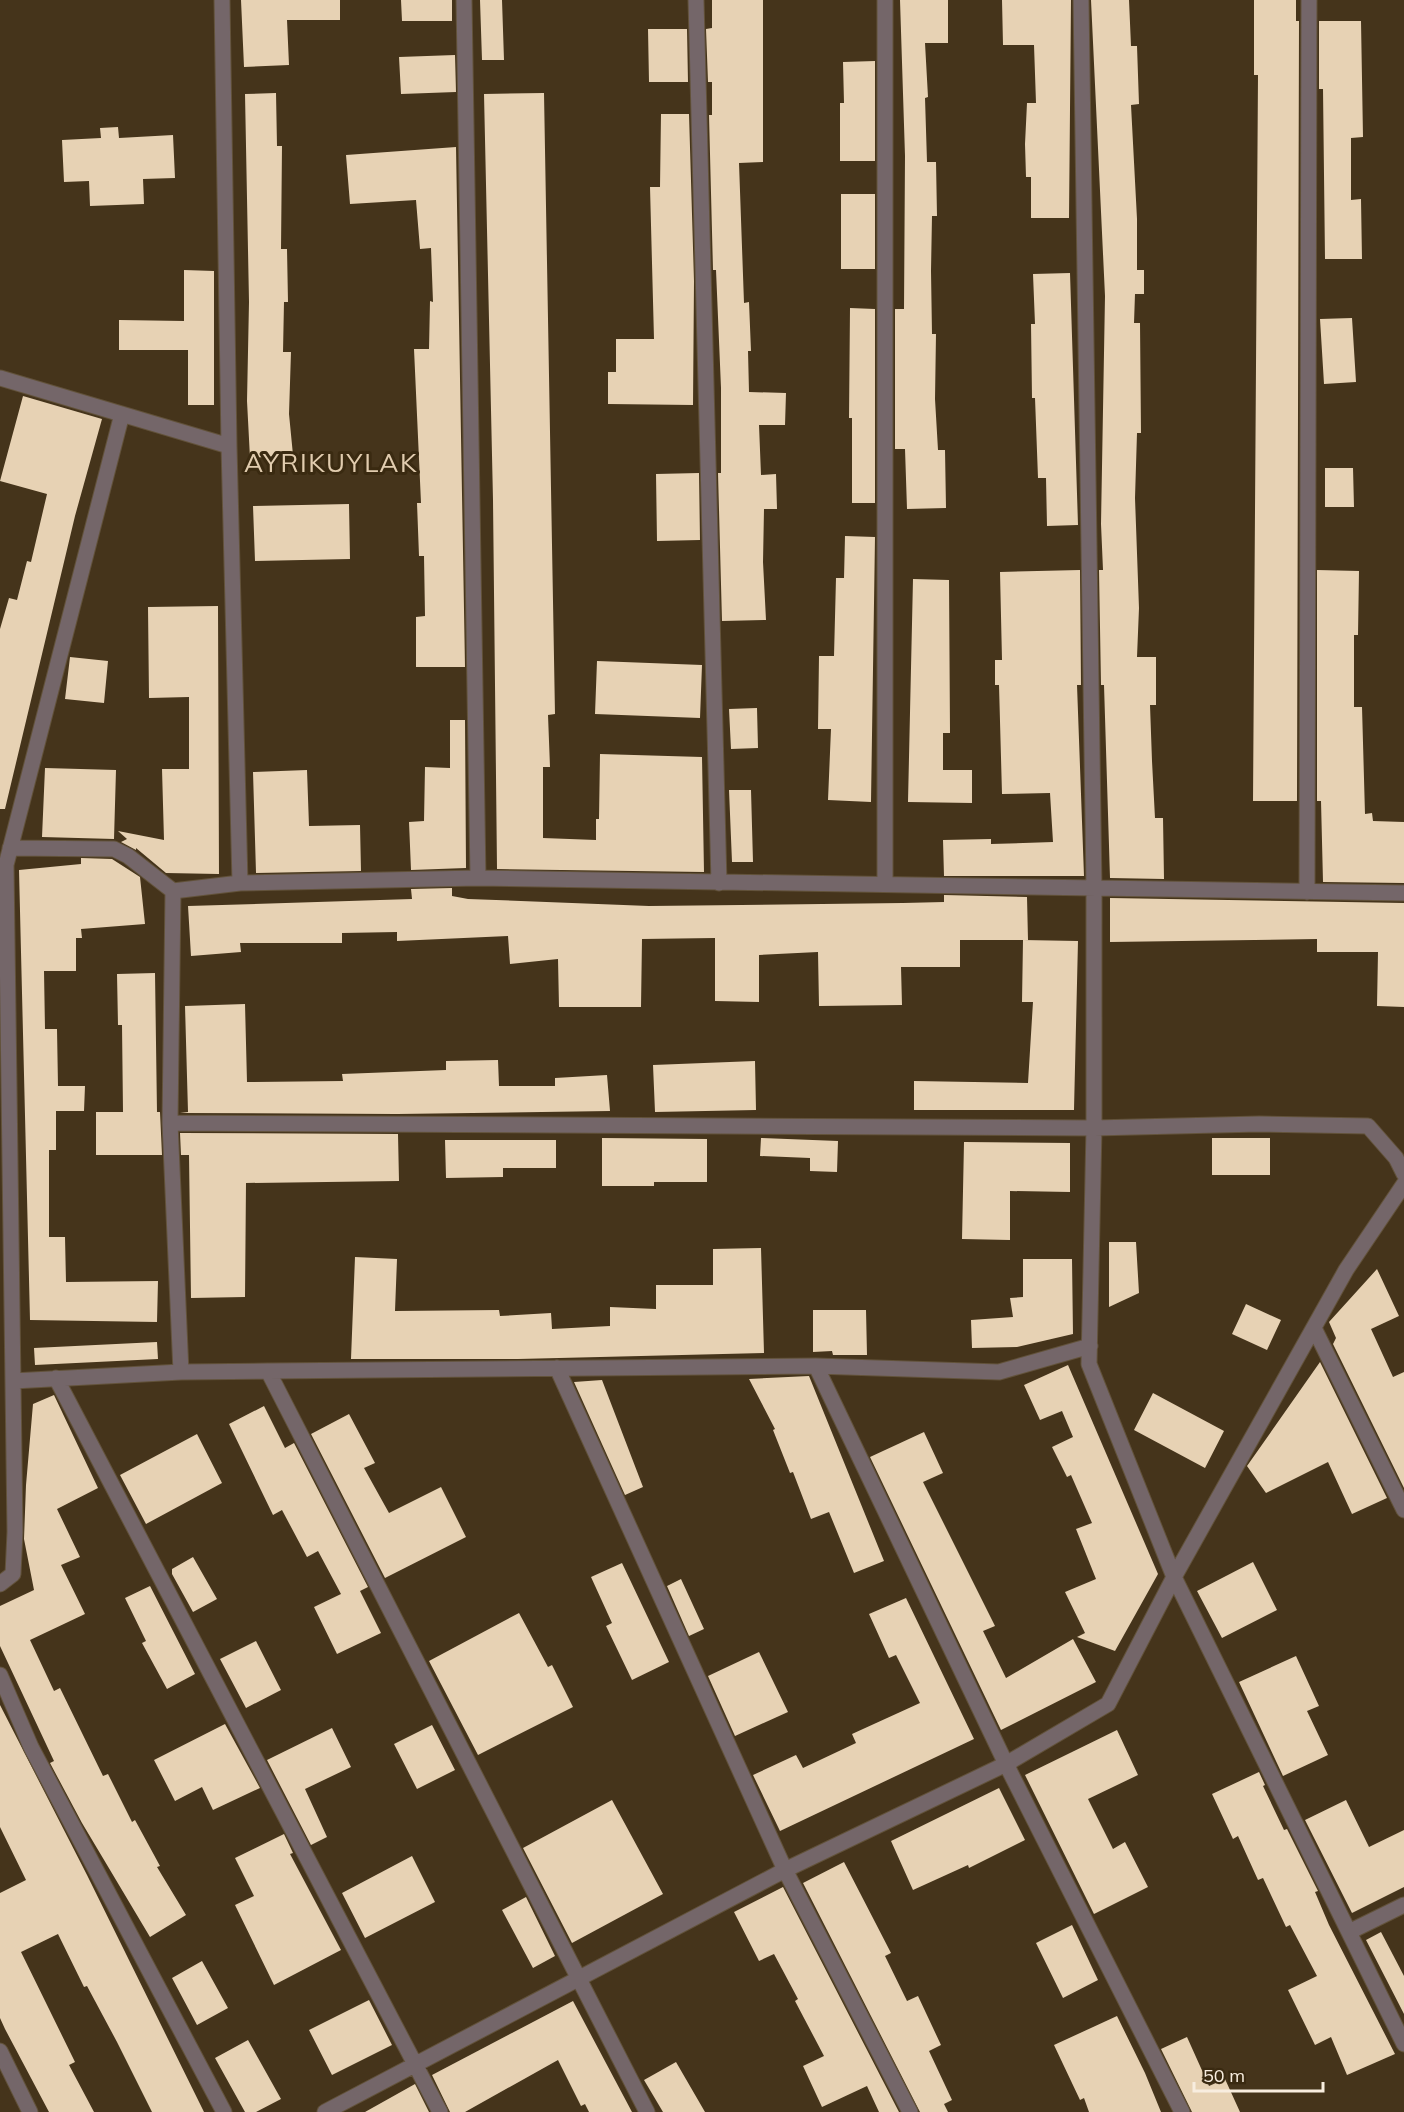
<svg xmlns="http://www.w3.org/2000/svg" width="1404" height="2112" viewBox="0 0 1404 2112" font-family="Mulish,sans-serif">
<rect width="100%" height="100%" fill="#45341b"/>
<!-- building -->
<path fill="#e7d2b4" d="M241,0H340V20H287L289,65L244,67Z
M401,0H452V21H402Z
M480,0H502L504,60H482Z
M712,0H763V162L739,163L744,303L749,302L751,351H748L749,392L786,393L785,425H759L761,475L776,474L777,509H764L763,562L766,620L722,621L718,473H721V388L716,270H713L709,115H712V82H708L706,29L712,28Z
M900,0H948V43H925L928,97L925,98L927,162H936L937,216H932L931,271L932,334H936L935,399L938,450H945L946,508L907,509L905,449H895V309H904L905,156Z
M1002,0H1071L1069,218H1031V177H1026L1025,144L1027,103H1036L1034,45H1003Z
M1091,0H1129L1131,46H1137L1139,104L1131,105L1137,219V270H1144V294H1135L1134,323H1140L1141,433H1137L1135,498L1139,608L1137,657H1156V705H1150L1152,761L1155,818H1163L1164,879L1110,878L1104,685H1101L1099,570H1103L1101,524L1105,296Z
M1254,0H1296V21H1299L1297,801H1253L1258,75H1254Z
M1319,21H1361L1363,137L1351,138V200L1361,199L1362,259H1325L1323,89H1319Z
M648,29H687L688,82H649Z
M455,55L456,92L401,94L399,57Z
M875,61V161H840V103H844L843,62Z
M276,93L277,146H282L281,249H287L288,302H284L283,352H291L289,414L293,455L250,458L247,401L249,302L245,94Z
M544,93L555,714L548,715L550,767H543V838L596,840V819H599L600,754L702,757L704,872L497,869L493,500L484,94Z
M661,114H689L694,281L693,405L608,404V372H616V339H654L650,187H660Z
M118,127L119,138L173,135L175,178L143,179L144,204L90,206L89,181L64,182L62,140L101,138L100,128Z
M456,147L465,667H416V617L425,616L424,556H419L417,503H421L414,349H429L430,301L433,302L431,248L420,249L416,200L350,204L346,155Z
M841,194H875V269H841Z
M184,270L214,271V405H188V350H119V320L184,321Z
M1070,273L1078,525L1047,526L1046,478H1038L1035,398H1032L1031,324H1035L1033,274Z
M850,308L875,309V503H852V418H849Z
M1352,318L1356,382L1324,384L1320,319Z
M23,396L102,419L75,516L5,809H0V629L9,598L17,600L27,561L31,562L47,494L0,481Z
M1325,468H1353L1354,507H1325Z
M699,473L700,540L657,541L656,474Z
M349,504L350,559L255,561L253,506Z
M845,536L875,537L871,802L828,800L831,729H818L819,656H834L836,578H844Z
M1080,570L1081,685H1077L1084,876H944L943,840L991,839V844L1053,842L1050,793L1002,794L999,685H995V660H1002L1000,572Z
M1317,570L1359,571L1358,635H1354V707H1362L1365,814L1372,813L1373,821L1404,822V883L1323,882L1321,801H1317Z
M913,579L949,580L950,733H943V770H972V803L908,802Z
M218,606L219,874L166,873L136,848V850L121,842L127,839L118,831L164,840L162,769H189V697L149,698L148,607Z
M70,657L108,661L104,703L65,699Z
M597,661L702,665L700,718L595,714Z
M757,708L758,748L731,749L729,709Z
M450,720H465L466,868L411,870L409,822L424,821L425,767L450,768Z
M45,768L116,770L114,839L42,837Z
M307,770L309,826L360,825L361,871L256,873L253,772Z
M729,790H751L753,862H732Z
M81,858L112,859L140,877L145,924L81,929L82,938H76V971H44L45,1029H57L58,1086H85L84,1111H56V1150H49V1237H65L66,1282L158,1281L157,1322L30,1320L19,870L81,864Z
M452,888V896L468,899L649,906L903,903L944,902V895L1027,897L1028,940H960V967H901L902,1005L819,1006L818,952L759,955V1002L715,1001V938L642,939L641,1007H559L558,959L510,964L508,936L397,941V932L342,933V943H240L241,952L191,956L188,906L412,899L411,889Z
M1110,898L1404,903V1007L1377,1006L1378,952H1317V939L1110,942Z
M1023,940L1078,941L1074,1110H914V1081L1028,1083L1033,1002H1022Z
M155,973L157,1112H160L162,1155H96V1112H123L122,1025H118L117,974Z
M245,1004L247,1082L343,1081L342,1074L446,1070V1061L498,1060L499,1086H555V1078L607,1075L610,1111L397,1114L180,1113L188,1112L185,1006Z
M755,1061L756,1110L655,1112L653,1065Z
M180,1133L398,1134L399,1181L246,1183L245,1297L191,1298L189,1155H181Z
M602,1138L707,1139V1182H654V1186H602Z
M761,1138L838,1141L837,1172L810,1171V1158L760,1156Z
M1212,1138H1270V1175H1212Z
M445,1140H556V1168H503V1177L446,1178Z
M964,1142L1070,1143V1192L1010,1191V1240L962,1239Z
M1109,1242H1136L1139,1293L1109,1307Z
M761,1248L764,1353L518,1359H351L355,1257L397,1259L395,1311L499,1310L500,1316L551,1313L552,1329L610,1326V1307L656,1309V1285H713V1249Z
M1023,1259H1072L1073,1334L1017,1347L972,1348L971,1320L1013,1317L1010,1298L1023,1297Z
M1377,1269L1399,1316L1371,1329L1393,1377L1404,1372V1488L1333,1344L1336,1338L1329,1322Z
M1246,1304L1281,1320L1267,1350L1232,1334Z
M813,1310H866L867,1355H833L832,1351L813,1352Z
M157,1342L158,1359L35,1365L34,1348Z
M1320,1362L1387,1498L1352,1514L1328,1462L1266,1493L1247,1466Z
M1068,1365L1158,1574L1115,1651L1077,1637L1085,1633L1065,1592L1096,1579L1076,1529L1092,1523L1071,1475L1067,1477L1052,1447L1073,1437L1062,1411L1040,1420L1024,1385Z
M809,1376L884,1561L854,1573L829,1512L811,1519L793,1472L790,1473L773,1430L775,1429L749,1379Z
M602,1380L643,1487L625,1495L574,1382Z
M1153,1393L1224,1431L1205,1468L1134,1430Z
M54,1395L98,1488L57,1509L80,1557L61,1565L85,1614L30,1640L54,1691L60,1688L103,1776L108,1774L132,1822L135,1820L160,1866L157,1867L186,1915L150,1937L82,1823L50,1763L54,1761L0,1646V1606L34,1590L24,1539L26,1485L33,1404Z
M264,1406L285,1448L294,1443L368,1587L360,1591L381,1633L337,1654L314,1607L341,1594L318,1551L307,1557L282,1510L273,1515L229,1424Z
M349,1414L375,1463L364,1468L389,1513L441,1487L466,1537L385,1578L311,1434Z
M924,1432L943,1473L923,1482L995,1626L983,1631L1006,1678L1073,1639L1096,1682L1001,1730L870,1457Z
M197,1434L222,1483L146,1524L120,1475Z
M193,1557L217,1599L193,1612L172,1574V1569Z
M1253,1562L1277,1610L1222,1638L1197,1591Z
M622,1563L669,1662L632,1680L606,1626L612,1623L591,1577Z
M681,1579L704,1629L689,1636L667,1586Z
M150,1586L195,1674L167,1689L142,1643L146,1641L125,1598Z
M906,1598L974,1739L780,1831L753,1775L796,1755L803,1768L856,1743L852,1734L920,1703L896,1655L889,1658L869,1614Z
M519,1613L548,1667L552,1665L573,1707L478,1755L429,1661Z
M256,1641L281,1690L246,1708L220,1659Z
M759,1652L788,1712L735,1736L708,1676Z
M1296,1656L1319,1706L1307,1711L1328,1755L1283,1776L1239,1682Z
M0,1705L87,1875L204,2112H152L117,2042L87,1986L84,1987L58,1934L21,1952L75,2062L69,2065L94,2112H49L5,2029L0,2018V1893L26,1880L0,1827Z
M225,1724L260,1788L213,1810L202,1787L175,1801L154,1760Z
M432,1725L455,1770L417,1789L394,1744Z
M332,1728L351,1767L305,1789L327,1837L311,1845L267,1760Z
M1117,1730L1138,1775L1088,1799L1113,1849L1125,1842L1148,1887L1094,1914L1025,1775Z
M1259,1772L1265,1785L1263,1786L1284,1830L1287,1829L1318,1891L1315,1892L1329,1925L1395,2054L1347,2075L1331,2037L1315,2045L1288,1990L1317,1976L1290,1925L1286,1927L1263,1878L1258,1880L1238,1836L1233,1839L1212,1794Z
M999,1788L1025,1840L969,1868L968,1865L913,1890L891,1841Z
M612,1800L663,1894L572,1943L523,1848Z
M1346,1800L1369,1847L1404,1830V1887L1352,1913L1305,1820Z
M284,1834L293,1853L290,1854L341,1950L274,1985L235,1905L254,1896L235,1858Z
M412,1856L435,1902L365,1938L342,1893Z
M844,1862L891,1953L885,1956L907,2001L918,1996L941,2045L929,2051L952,2100L944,2104L948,2112H920L803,1883Z
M783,1887L899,2112H879L867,2086L822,2107L803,2066L824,2056L795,2001L798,1999L774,1954L759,1961L734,1912Z
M526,1897L555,1956L533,1968L502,1910Z
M1072,1925L1098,1980L1063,1998L1036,1943Z
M1381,1932L1404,1976V2014L1366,1940Z
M202,1961L228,2008L197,2025L172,1978Z
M369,2000L392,2045L332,2075L309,2030Z
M573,2001L632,2112H589L585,2104L581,2106L558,2060L465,2112H450L432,2075Z
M1117,2016L1145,2073L1161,2112H1089L1084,2098L1080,2100L1054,2045Z
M1187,2037L1209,2086L1225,2079L1240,2112H1192L1161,2049Z
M248,2040L281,2099L256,2112H245L215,2058Z
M676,2062L705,2112H663L644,2080Z
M415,2084L429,2112H365Z"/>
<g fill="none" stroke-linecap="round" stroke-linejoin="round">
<defs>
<path id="minor" d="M222,0L229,446L240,883
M464,0L478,878
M696,0L719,883
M885,0V883
M0,378L229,446
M10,848L114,849L128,856L173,891L240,883L478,878L1404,893
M173,891L170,1123L181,1372
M1307,892L1309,0
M170,1123L1094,1128L1259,1124L1368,1126L1396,1158L1404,1174
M1404,1184L1346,1270L1174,1577L1404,2044
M1314,1328L1404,1510
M816,1366L1006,1764L1182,2112
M557,1368L785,1870L910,2112
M268,1371L647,2112
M56,1378L440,2112
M13,1381L181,1372L268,1371L816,1366L999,1372L1090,1346
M0,1584L13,1574L15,1532L6,865L122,414
M0,1675L31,1747L224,2112
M1349,1932L1404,1905
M0,2051L30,2112
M325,2112L785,1870L1006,1764L1108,1704L1174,1577L1089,1364L1094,1128V888L1081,0"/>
</defs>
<!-- minor casing -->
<use href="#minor" stroke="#62523a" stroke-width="17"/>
<!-- minor -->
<use href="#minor" stroke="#746669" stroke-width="15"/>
</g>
<g text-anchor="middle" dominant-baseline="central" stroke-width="6" stroke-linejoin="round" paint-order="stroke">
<!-- quarter labels -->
<g font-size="26" letter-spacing="1.5" fill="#e1ccaf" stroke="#3a2a11">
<text x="331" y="462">AYRIKUYLAK</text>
</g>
</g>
<!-- scale -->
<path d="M1194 2082v9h129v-9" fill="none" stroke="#f8eddf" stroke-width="3"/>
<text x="1203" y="2082" font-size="18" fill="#f8eddf" stroke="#3a2a11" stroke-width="4.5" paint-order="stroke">50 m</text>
</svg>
